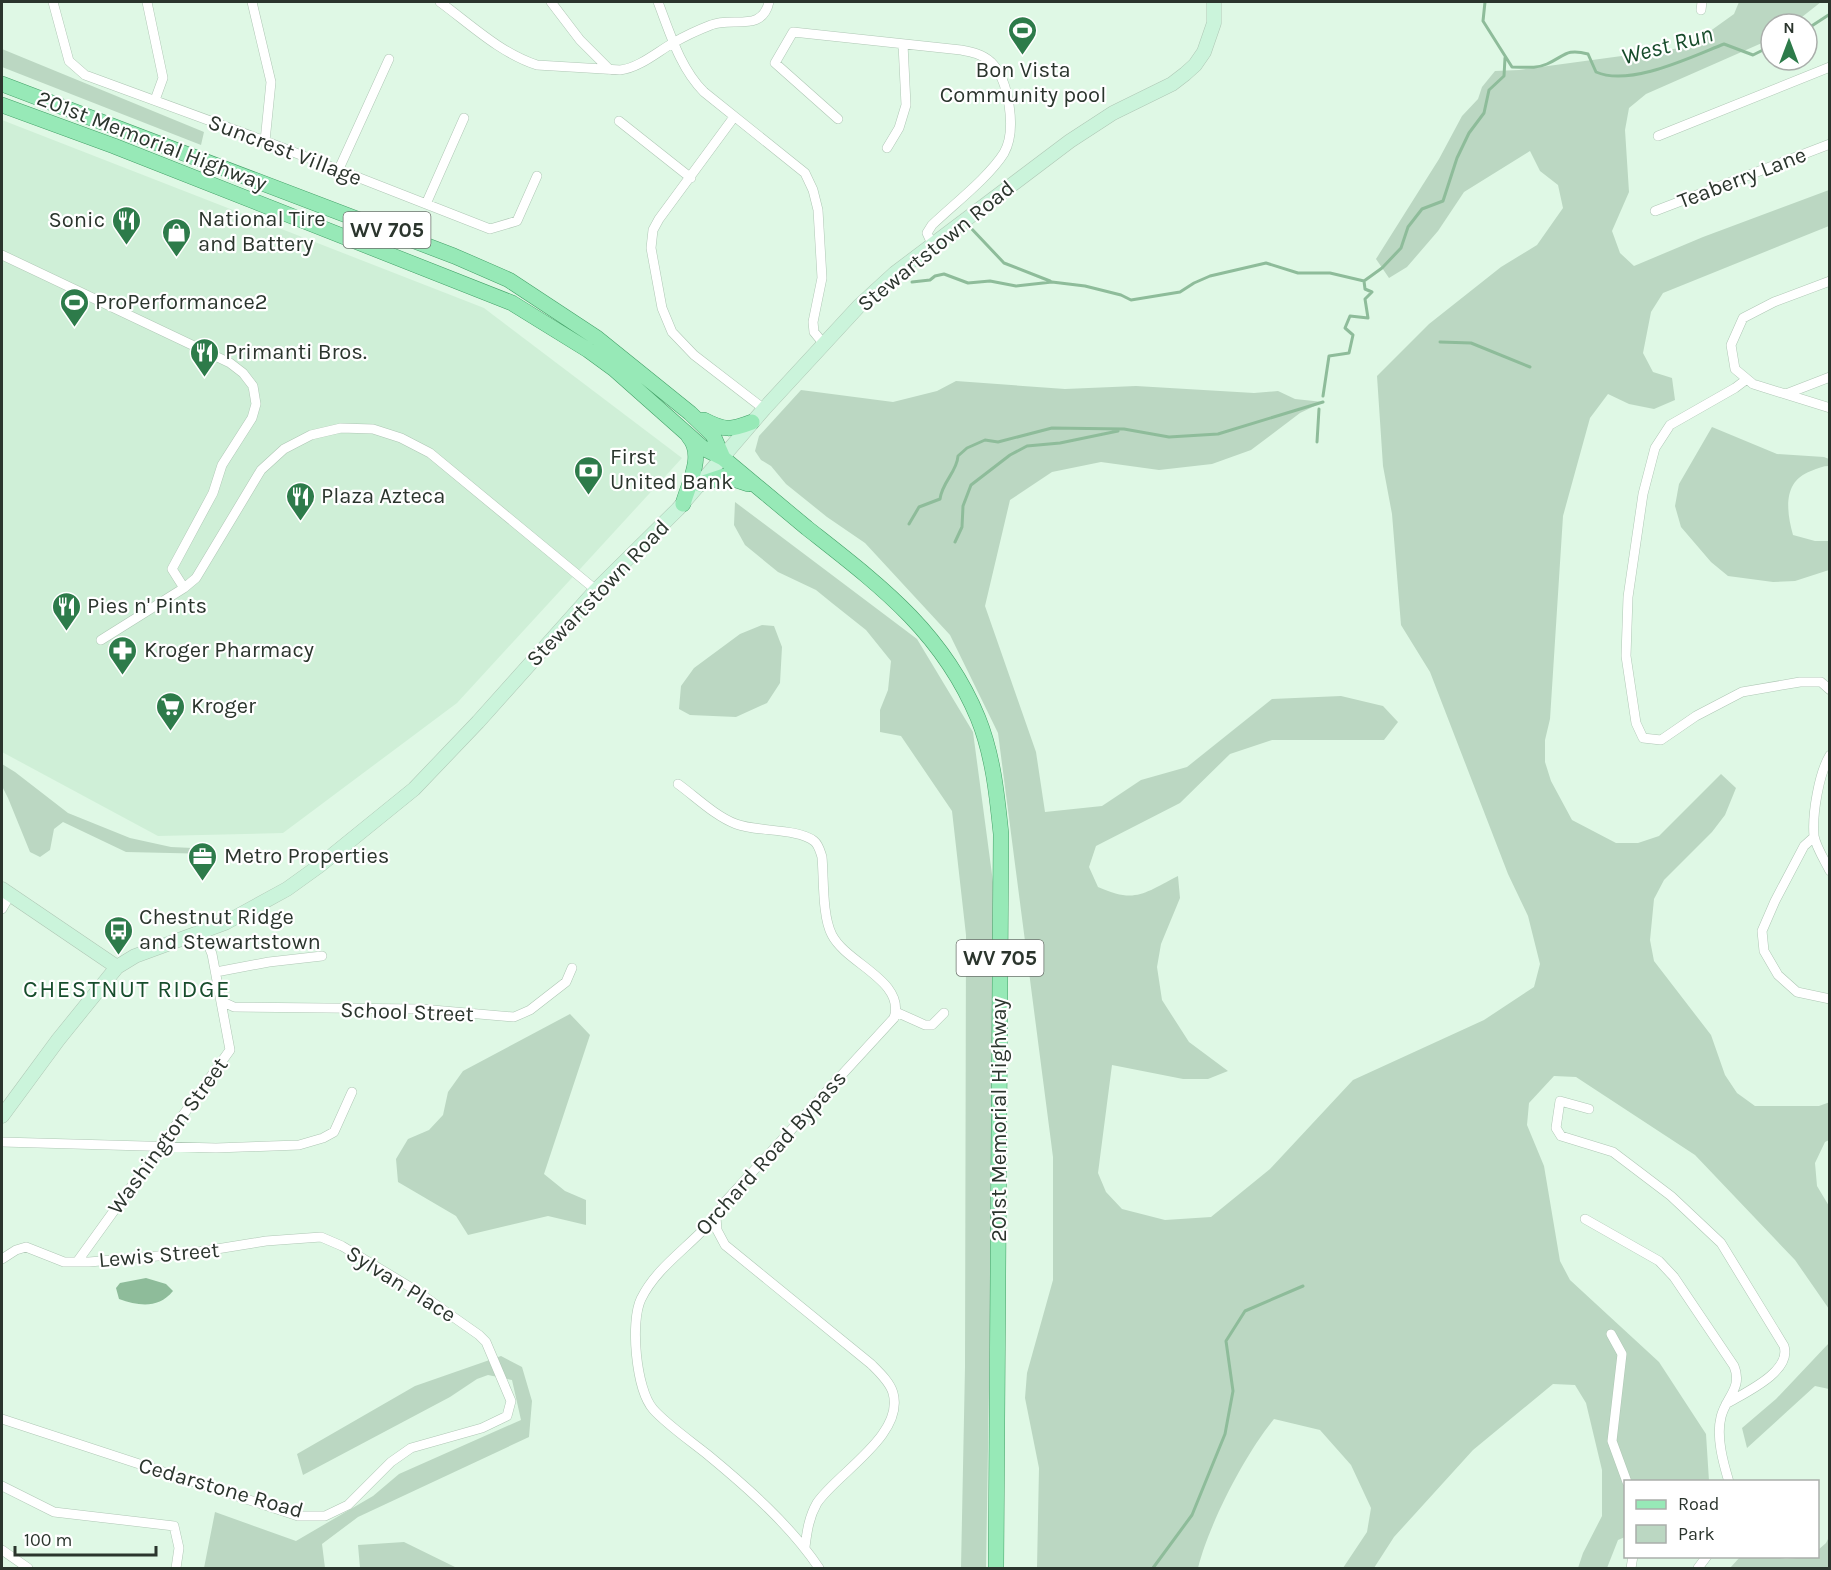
<svg xmlns="http://www.w3.org/2000/svg" width="1831" height="1570" viewBox="0 0 1831 1570" font-family="Karla,sans-serif">
<rect width="100%" height="100%" fill="#dff8e5"/>
<!-- built -->
<path fill="#cfefd7" d="M2,120L484,308L682,458L457,703L283,833L158,836L2,752Z"/>
<!-- green -->
<path fill="#bbd7c2" d="M1739,2H1821L1793,24H1771V39L1646,94L1629,108L1625,130L1629,192L1612,231L1620,253L1634,266L1703,237L1829,190V226L1663,293L1651,312L1643,353L1653,372L1672,378L1675,400L1654,409L1629,404L1608,394L1590,418L1563,516L1550,719L1545,740V762L1551,781L1572,820L1616,843H1638L1659,836L1721,774L1736,788L1725,815L1712,832L1664,880L1654,899L1650,940L1654,961L1711,1035L1725,1075L1737,1093L1755,1106H1819L1830,1102L1829,1140L1825,1142L1815,1163L1817,1186L1829,1206V1309L1795,1260L1695,1155L1576,1077L1554,1076L1529,1103L1527,1125L1544,1166L1560,1261L1570,1280L1659,1362L1706,1434L1709,1481L1626,1482L1625,1537L1618,1540L1607,1568H1578L1583,1553L1602,1516V1470L1586,1403L1575,1385L1553,1384L1473,1450L1394,1537L1374,1568H1343L1367,1532L1371,1508L1351,1465L1320,1430L1274,1419C1245,1454 1209,1524 1198,1568H1037L1039,1468L1025,1398L1027,1373L1053,1280V1157L998,733L950,635L865,543L827,517L786,484L771,466L761,460L755,451L759,436L801,390L893,402L937,391L956,381L1065,389L1136,386L1254,393L1278,391L1295,399L1323,402L1300,413L1251,450L1212,464L1159,470L1101,462L1052,472L1010,500L985,606L1036,752L1045,812L1102,806L1141,780L1187,767L1272,699L1341,696L1383,706L1398,722L1384,740H1272L1230,754L1180,803L1096,846L1089,867L1098,887C1136,904 1144,893 1178,876L1180,898L1161,944L1157,967L1162,1000L1189,1042L1228,1071L1208,1079H1183L1112,1065L1098,1173L1106,1192L1122,1209L1165,1220L1211,1217L1270,1169L1353,1080L1484,1020L1534,987L1540,964L1528,916L1508,874L1430,672L1401,625L1392,514L1383,466L1377,376L1429,324L1501,267L1537,245L1563,208L1558,185L1540,171L1530,151L1464,192L1438,231L1407,267L1389,278L1376,259L1439,159L1462,116L1478,99L1482,87L1495,71L1519,70L1688,47L1734,14Z
M2,49L204,132L201,145L2,67Z
M1712,427L1777,454L1824,457L1829,459V466C1823,466 1818,468 1811,471C1783,481 1786,510 1793,535L1815,541H1829V570L1795,581L1773,582L1728,576L1711,562L1681,527L1675,506L1679,484Z
M735,502L917,639L973,732L997,912L986,1568H961L965,1367L966,935L952,811L901,736L880,732V710L888,690L891,661L866,630L832,603L816,590L778,572L745,545L734,525Z
M762,625L774,626L782,647L780,683L767,703L736,717L690,715L679,709L681,686L694,668L740,634Z
M2,764L15,772L68,813L130,838L171,847L215,849L214,854L126,852L63,822L54,829L50,850L40,857L30,852L8,798L2,786Z
M570,1014L590,1035L544,1174L565,1191L586,1200V1225L548,1216L468,1235L456,1216L398,1182L396,1159L408,1139L429,1130L443,1115L448,1092L463,1071Z
M1829,1343V1389L1815,1386L1747,1448L1742,1428L1776,1399Z
M501,1356L522,1367L532,1401L529,1437L358,1517L322,1544L325,1568H204L215,1512L296,1541L373,1496L399,1474L521,1420L512,1380L488,1375L477,1379L450,1397L303,1475L297,1454L415,1386Z
M1829,1537V1567L1827,1568H1730L1740,1557H1773L1786,1559L1818,1556V1550L1826,1543Z
M404,1542L457,1568H360L358,1545Z"/>
<!-- water -->
<path fill="#8ebc9a" d="M146,1278L166,1284L173,1291C158,1309 139,1306 119,1299L116,1288L120,1283Z"/>
<g fill="none" stroke-linecap="round" stroke-linejoin="round">
<!-- stream -->
<path stroke="#8ebc9a" stroke-width="3" d="M1485,2L1483,21L1512,67C1524,67 1536,69 1547,64C1565,56 1566,48 1588,54L1596,72C1630,87 1691,57 1724,44L1753,55L1771,46
M1807,29L1830,14
M969,226L1004,263L1050,281
M912,282L930,280L935,276L944,274L968,283L990,281L1016,286L1052,282L1085,286L1121,295L1131,300L1180,292L1194,283L1210,276L1266,263L1298,273H1330L1364,281
M1440,342L1471,343L1530,367
M1323,396L1329,356L1349,353L1353,335L1345,328L1350,316L1368,318L1365,299L1372,292L1365,289L1364,281L1382,268L1401,248L1408,227L1422,209L1443,201L1457,158L1469,133L1484,113L1489,90L1504,76L1505,58
M1317,442L1319,409
M909,524L919,507L940,499C942,482 957,472 958,456L967,448L985,440L998,442L1052,428L1124,429L1169,437L1218,434L1323,402
M955,542L962,527L963,506L971,485L1010,455L1027,446L1060,443L1118,431
M1153,1568L1192,1515L1225,1434L1233,1391L1226,1341L1245,1311L1303,1286"/>
<defs>
<path id="street" d="M53,2L69,61L85,75L265,141L490,229L517,221L537,176
M147,2L163,78L155,100
M252,2L271,82L265,141
M440,2C470,24 500,53 537,65L620,70C639,68 657,52 673,43C685,36 698,30 711,25C732,16 762,33 769,2
M551,2L580,40L610,70
M658,2C670,33 680,68 704,92L805,173L813,190L818,210L822,278L813,322L814,332L823,343
M1701,10L1702,2
M734,117L659,219L653,230L651,248L662,308L672,332L694,355L764,409
M838,119L775,63L793,32L961,50C972,52 982,54 991,62C1009,80 1017,130 1004,153C989,177 954,204 932,225L927,233L932,244
M619,121L691,178
M1658,136L1830,67
M887,148L899,128L906,105L903,44
M338,171L389,59
M426,204L464,118
M1655,211L1830,144
M2,255L230,363L243,373L253,386L256,404L252,418L222,465L213,493L172,569L184,588L101,640
M1830,281L1774,302L1743,318L1731,345L1735,369L1753,384L1830,408
M1747,379L1735,388L1670,425L1655,448L1643,494L1628,597L1626,656L1636,723L1643,738L1661,740L1696,716L1742,692L1800,682H1821L1830,690
M1786,394L1830,377
M184,588L196,578L261,470L284,449L311,435L341,428L373,429L401,438L430,453L596,590
M1830,755C1819,773 1812,814 1814,836C1816,847 1825,861 1830,871
M678,784C696,797 715,816 736,824C756,832 798,828 814,841C819,845 820,851 822,857C824,879 822,916 832,935C847,964 906,981 894,1018L724,1203C703,1240 660,1260 641,1299C630,1322 636,1389 653,1409C666,1424 692,1442 708,1455C748,1488 791,1526 819,1568
M1814,837L1804,846L1775,901L1762,931L1764,951L1778,975L1797,992L1830,999
M2,909L10,895
M216,972L269,962L322,956
M221,1001L234,1007L421,1009L514,1017L530,1010L566,982L572,968
M896,1012L925,1025H932L944,1013
M1589,1109L1560,1101L1556,1128L1561,1136L1613,1152L1671,1196L1721,1243L1784,1346C1792,1372 1744,1393 1726,1404
M2,1142L216,1148L299,1145L323,1138L334,1132L352,1092
M716,1217L717,1230L725,1245L871,1364C879,1372 890,1382 893,1393C905,1435 836,1474 817,1503C809,1517 807,1531 805,1547
M1585,1219L1659,1261L1674,1277L1734,1366C1743,1388 1726,1397 1721,1417C1716,1437 1723,1462 1729,1482
M2,1259L16,1250L26,1247L64,1262H89L192,1253L266,1241L321,1237L342,1246L415,1290L479,1335L486,1342L511,1401L507,1416L482,1428L411,1448L391,1462L348,1505L325,1516H298L2,1419
M77,1262L230,1050L212,954L203,932
M1611,1334L1622,1354L1612,1441L1627,1482
M2,1486L54,1512L174,1526L179,1548L176,1568
M2,1550L28,1568
M1631,1568L1633,1556
M1698,1568L1707,1556"/>
<path id="secondary" d="M2,889L117,967
M2,1116L58,1040L117,967L135,956L225,923L287,889L319,866L414,789L478,722L596,590L678,509L764,409L859,306L895,273L1070,141L1113,113L1172,84L1185,74L1195,65L1204,52L1214,23V2"/>
<path id="primary" d="M2,84L454,256L509,280L597,338L690,413L713,435L723,458
M2,105L114,146L512,303L588,350L614,369L703,448L723,458C751,481 779,505 807,528C878,584 942,631 978,718C993,755 997,795 1001,834L996,1568
M704,420C725,431 731,430 752,422
M700,484L724,476L748,484
M683,504C688,485 705,455 689,437"/>
</defs>
<!-- street casing -->
<use href="#street" stroke="#afc7b5" stroke-width="10"/>
<!-- secondary casing -->
<use href="#secondary" stroke="#afc7b5" stroke-width="15"/>
<!-- primary casing -->
<use href="#primary" stroke="#44a168" stroke-width="16"/>
<!-- street -->
<use href="#street" stroke="#fff" stroke-width="9"/>
<!-- secondary -->
<use href="#secondary" stroke="#cbf4db" stroke-width="14"/>
<!-- primary -->
<use href="#primary" stroke="#97e9b7" stroke-width="15"/>
</g>
<!-- icons -->
<defs>
<symbol id="stadium-pin" viewBox="-11 -11 22 30"><path d="M0 17L-7.5 6A9.5 9.5 0 1 1 7.5 6Z" fill="#2d7b4a" stroke="#fff"/><path d="M0-5a6.5 5 0 1 0 0 10a6.5 5 0 1 0 0-10ZM-3.5-1.8h7v3.6h-7Z" fill="#fff"/></symbol>
<symbol id="restaurant-pin" viewBox="-11 -11 22 30"><path d="M0 17L-7.5 6A9.5 9.5 0 1 1 7.5 6Z" fill="#2d7b4a" stroke="#fff"/><path d="M-5-6h1v4h1v-4h1v4h1v-4h1v5L-1.5 .5V6h-2V.5L-5-1ZM5-6V6H3V1.5H1.5Q1.5-4 5-6Z" fill="#fff"/></symbol>
<symbol id="shop-pin" viewBox="-11 -11 22 30"><path d="M0 17L-7.5 6A9.5 9.5 0 1 1 7.5 6Z" fill="#2d7b4a" stroke="#fff"/><path d="M-5-2.5h2.3a2.7 3.5 0 0 1 5.4 0H5L5.5 6h-11ZM-1.5-2.5h3a1.5 2.3 0 0 0-3 0Z" fill="#fff"/></symbol>
<symbol id="bank-pin" viewBox="-11 -11 22 30"><path d="M0 17L-7.5 6A9.5 9.5 0 1 1 7.5 6Z" fill="#2d7b4a" stroke="#fff"/><path d="M-6-4H6V4H-6ZM0-2.3a2.3 2.3 0 1 0 0 4.6a2.3 2.3 0 1 0 0-4.6Z" fill="#fff"/></symbol>
<symbol id="pharmacy-pin" viewBox="-11 -11 22 30"><path d="M0 17L-7.5 6A9.5 9.5 0 1 1 7.5 6Z" fill="#2d7b4a" stroke="#fff"/><path d="M-2-6h4v4h4v4h-4v4h-4v-4h-4v-4h4Z" fill="#fff"/></symbol>
<symbol id="supermarket-pin" viewBox="-11 -11 22 30"><path d="M0 17L-7.5 6A9.5 9.5 0 1 1 7.5 6Z" fill="#2d7b4a" stroke="#fff"/><path d="M-6-5.5h2.5l.6 2H6L4.5 2H-2.5L-4.4-4H-6ZM-1.5 3.2a1.3 1.3 0 1 0 .1 0ZM3 3.2a1.3 1.3 0 1 0 .1 0Z" fill="#fff"/></symbol>
<symbol id="office-pin" viewBox="-11 -11 22 30"><path d="M0 17L-7.5 6A9.5 9.5 0 1 1 7.5 6Z" fill="#2d7b4a" stroke="#fff"/><path d="M-6-3h4V-5.5h4V-3h4V5H-6ZM-1-4.5V-3h2v-1.5ZM-6 0V1H6V0Z" fill="#fff"/></symbol>
<symbol id="bus-pin" viewBox="-11 -11 22 30"><path d="M0 17L-7.5 6A9.5 9.5 0 1 1 7.5 6Z" fill="#2d7b4a" stroke="#fff"/><path d="M-5-6H5V4H4V6H2V4H-2V6H-4V4H-5ZM-3.5-4V0h7V-4ZM-3.5 1.2v1.5H-2V1.2ZM2 1.2v1.5H3.5V1.2Z" fill="#fff"/></symbol>
</defs>
<g fill-rule="evenodd">
<use href="#stadium-pin" x="1006" y="14" width="33" height="45"/>
<use href="#restaurant-pin" x="110" y="204" width="33" height="45"/>
<use href="#shop-pin" x="160" y="216" width="33" height="45"/>
<use href="#stadium-pin" x="58" y="286" width="33" height="45"/>
<use href="#restaurant-pin" x="188" y="336" width="33" height="45"/>
<use href="#bank-pin" x="572" y="454" width="33" height="45"/>
<use href="#restaurant-pin" x="284" y="480" width="33" height="45"/>
<use href="#restaurant-pin" x="50" y="590" width="33" height="45"/>
<use href="#pharmacy-pin" x="106" y="634" width="33" height="45"/>
<use href="#supermarket-pin" x="154" y="690" width="33" height="45"/>
<use href="#office-pin" x="186" y="840" width="33" height="45"/>
<use href="#bus-pin" x="102" y="914" width="33" height="45"/>
</g>
<g text-anchor="middle" dominant-baseline="central" stroke-width="4.5" stroke-linejoin="round" paint-order="stroke">
<!-- shield labels -->
<g fill="#fff" stroke="#6b726c" stroke-width="1.5">
<rect x="343.5" y="212" width="87" height="36" rx="4.5"/>
<rect x="956.5" y="940" width="87" height="36" rx="4.5"/>
</g>
<g font-size="21" font-weight="bold" fill="#2b352d">
<text x="387" y="230">WV 705</text>
<text x="1000" y="958">WV 705</text>
</g>
<!-- poi labels -->
<g font-size="22" fill="#2b352d" stroke="#fff" text-anchor="start">
<text x="1023" y="70" text-anchor="middle">Bon Vista<tspan x="1023" dy="25">Community pool</tspan></text>
<text x="198" y="219">National Tire<tspan x="198" dy="25">and Battery</tspan></text>
<text x="105" y="220" text-anchor="end">Sonic</text>
<text x="95" y="302">ProPerformance2</text>
<text x="225" y="352">Primanti Bros.</text>
<text x="610" y="457">First<tspan x="610" dy="25">United Bank</tspan></text>
<text x="321" y="496">Plaza Azteca</text>
<text x="87" y="606">Pies n' Pints</text>
<text x="144" y="650">Kroger Pharmacy</text>
<text x="191" y="706">Kroger</text>
<text x="224" y="856">Metro Properties</text>
<text x="139" y="917">Chestnut Ridge<tspan x="139" dy="25">and Stewartstown</tspan></text>
</g>
<!-- street labels -->
<g font-size="22" fill="#2b352d" stroke="#fff">
<text transform="translate(152 141) rotate(21)">201st Memorial Highway</text>
<text transform="translate(285 150) rotate(21)">Suncrest Village</text>
<text transform="translate(1742 178) rotate(-21)">Teaberry Lane</text>
<text transform="translate(936 246) rotate(-39)">Stewartstown Road</text>
<text transform="translate(598 593) rotate(-46)">Stewartstown Road</text>
<text transform="translate(407 1012) rotate(2)">School Street</text>
<text transform="translate(999 1120) rotate(-90)">201st Memorial Highway</text>
<text transform="translate(168 1136) rotate(-54)">Washington Street</text>
<text transform="translate(771 1153) rotate(-48)">Orchard Road Bypass</text>
<text transform="translate(159 1255) rotate(-5)">Lewis Street</text>
<text transform="translate(401 1284) rotate(32)">Sylvan Place</text>
<text transform="translate(221 1488) rotate(16)">Cedarstone Road</text>
</g>
<!-- water labels -->
<g font-size="24" font-style="italic" fill="#174c2b" stroke="#fff">
<text transform="translate(1667 45) rotate(-15)">West Run</text>
</g>
<!-- neighbourhood labels -->
<g font-size="24" letter-spacing="1.5" fill="#174d2c" stroke="#fff">
<text x="127" y="989">CHESTNUT RIDGE</text>
</g>
</g>
<!-- border -->
<rect width="1831" height="1570" fill="none" stroke="#2b352d" stroke-width="6"/>
<!-- legend -->
<rect x="1624" y="1480" width="195" height="78" fill="#ffffff" stroke="#aaaeab" stroke-width="1.5"/>
<rect x="1636" y="1500" width="30" height="9" fill="#97e9b7" stroke="#aaaeab" stroke-width="1.5"/>
<text x="1678" y="1510" font-size="18" fill="#2b352d">Road</text>
<rect x="1636" y="1525" width="30" height="18" fill="#bbd7c2" stroke="#aaaeab" stroke-width="1.5"/>
<text x="1678" y="1540" font-size="18" fill="#2b352d">Park</text>
<!-- north arrow -->
<g transform="translate(1789 42)"><circle r="28" fill="#ffffff" stroke="#aaaeab" stroke-width="1.5"/>
<path d="M0-4.5L10 22L0 15L-10 22Z" fill="#2d7b4a"/>
<text y="-9" font-size="16" font-weight="bold" text-anchor="middle" fill="#2b352d">N</text>
</g>
<!-- scale -->
<path d="M15 1546v9h141v-9" fill="none" stroke="#2b352d" stroke-width="3"/>
<text x="24" y="1546" font-size="18" fill="#2b352d" stroke="#ffffff" stroke-width="4.5" paint-order="stroke">100 m</text>
</svg>
